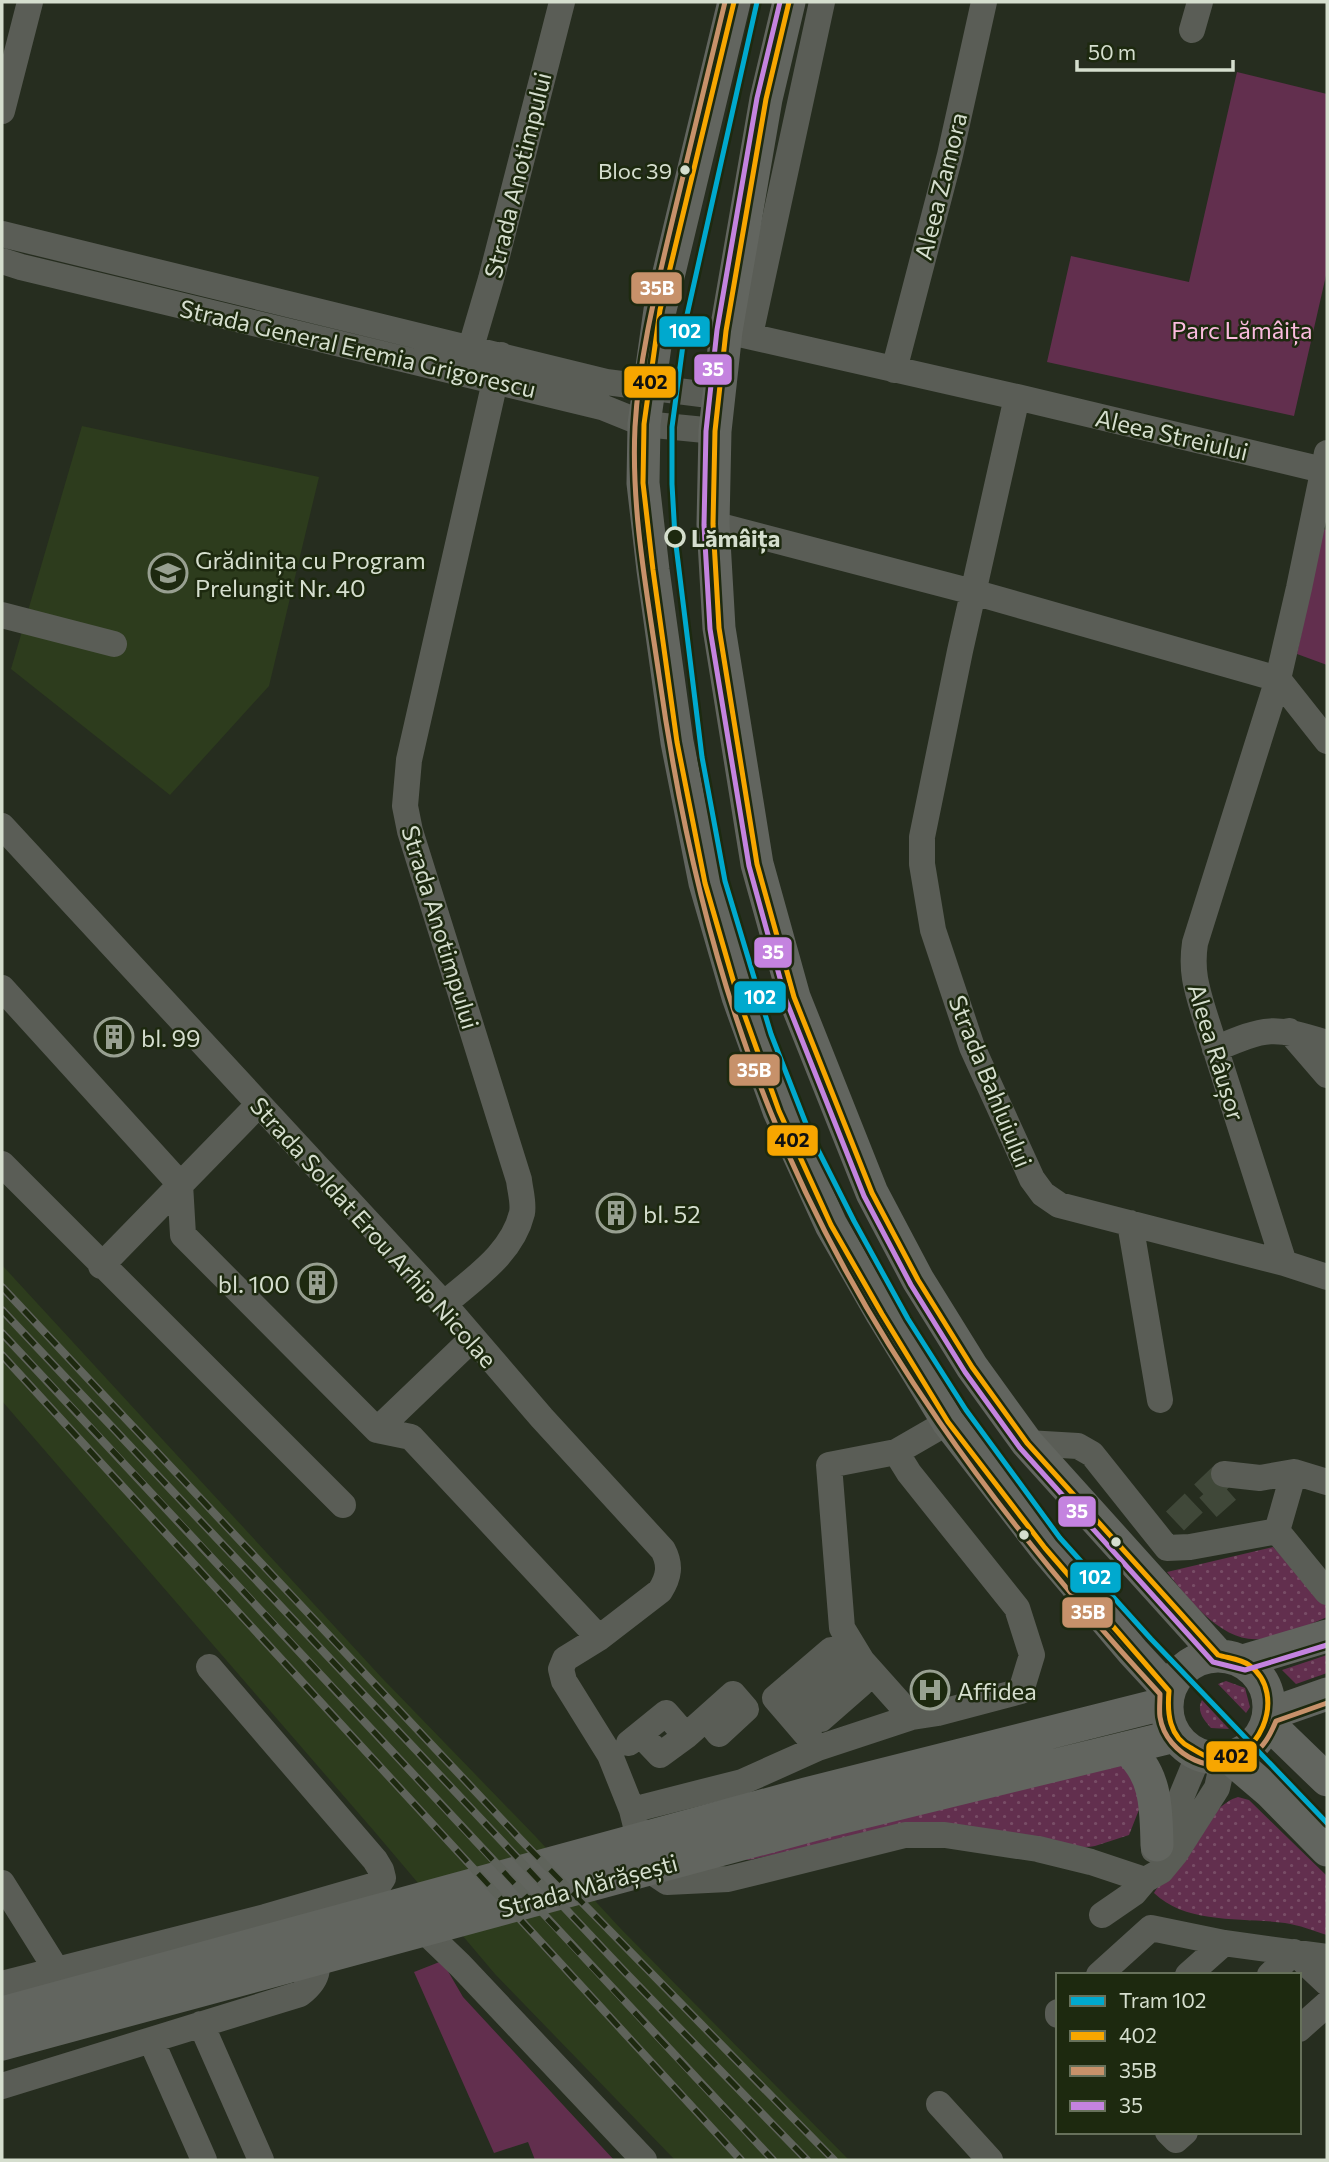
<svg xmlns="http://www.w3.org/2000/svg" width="1329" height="2162" viewBox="0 0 1329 2162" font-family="Commissioner,sans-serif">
<defs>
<pattern id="grass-dots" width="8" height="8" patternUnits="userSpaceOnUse" patternTransform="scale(1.75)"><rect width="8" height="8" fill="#622f4e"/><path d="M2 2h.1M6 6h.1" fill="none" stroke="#784d66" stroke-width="1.8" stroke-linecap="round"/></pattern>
</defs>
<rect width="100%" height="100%" fill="#262d1f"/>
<!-- built -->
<path fill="#2d3c1d" d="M82,426L319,477L269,686L170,795L11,669Z
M2,1265L382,1678L536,1837L621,1929L849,2160H675L495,1974L374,1831L2,1401Z"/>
<!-- grass -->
<path fill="url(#grass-dots)" d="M1273,1547L1327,1605V1617C1306,1626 1284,1637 1260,1639C1222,1643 1188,1599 1167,1572Z
M1327,1655V1673L1296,1684L1282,1670Z
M1226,1681L1245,1688L1250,1707L1246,1713L1218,1684Z
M1202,1700L1229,1729L1211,1728C1204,1720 1196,1711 1202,1700Z
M1114,1747L1146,1792L1129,1835L1095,1846L1069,1850L906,1827L749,1860L729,1857Z
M1238,1797L1249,1800L1327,1876V1935C1314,1931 1299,1925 1285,1923C1242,1917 1187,1925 1154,1893C1172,1868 1209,1805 1238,1797Z"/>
<!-- park -->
<path fill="#622f4e" d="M1237,72L1327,94V271L1294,416L1047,362L1071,256L1189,282Z
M1323,529L1327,530V665L1297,654Z
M442,1961L463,1997L614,2160H535L528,2142L494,2153L414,1972Z"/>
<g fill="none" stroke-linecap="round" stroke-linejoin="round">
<!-- minor-tunnel -->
<path stroke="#404839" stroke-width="26" stroke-dasharray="26 13" stroke-linecap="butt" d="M1209,1489L1234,1517
M1175,1521L1224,1474"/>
<!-- minor -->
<path stroke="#5a5d56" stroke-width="26" d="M1192,30L1200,2
M2,111L30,2
M2,234L606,382L717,396
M2,261L21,267L602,407L644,424L715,431
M726,331L1017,397L1327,471
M750,335L822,2
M471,347L491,279L562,2
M894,370L950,155L984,2
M1017,397L960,651L922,837V864L933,930L972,1047L1032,1179L1043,1194L1059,1205L1284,1263L1327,1277
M713,524L973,592L1278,679
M2,615L114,644
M1278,679L1327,741
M2,826L444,1304L542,1418L663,1550C671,1565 669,1577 660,1591L599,1638L565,1659L561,1669L564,1681L610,1755L632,1810L644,1858L655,1874L667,1882L728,1879L905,1835H945L1038,1849L1091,1862L1145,1880
M2,988L180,1184L183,1235L377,1430
M1289,1031L1327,1075
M1215,1049C1267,1027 1273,1026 1327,1043
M2,1164L343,1505
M1130,1223L1160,1400
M1284,1263L1204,1013C1196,987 1191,970 1195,943L1278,679L1299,588L1327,453
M101,1266L258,1105
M444,1304C474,1278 512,1254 522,1213C524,1203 520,1190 519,1180L410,831L405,806L409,760L501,355
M473,1338L377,1430L411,1437L599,1638
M1027,1443L1078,1446L1092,1454L1167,1548L1190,1547L1277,1531
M896,1452L829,1465L842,1628L862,1661L912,1717
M1224,1474L1260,1478L1294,1472L1327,1482
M1277,1531L1327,1592
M1277,1531L1294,1472
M790,1685L821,1719L861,1684L831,1650L775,1698L818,1748
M806,1702L845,1666
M641,1735L660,1755L686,1736L733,1694L746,1709L719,1734L706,1718
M629,1743L666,1713L686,1736
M632,1810L742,1782L818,1748L912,1717L938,1713L1021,1691L1032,1655L1017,1608L909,1473L896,1452L948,1422
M1154,1850L1170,1824L1199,1754
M2,1883L56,1969
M1102,1915L1134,1893L1145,1880L1161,1871L1175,1854L1217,1788L1224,1757
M412,1919L460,1965L644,2160
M1099,1975L1151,1928L1224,1943L1327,1957
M1188,1975L1224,1943
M1270,1975L1294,1952L1327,1983
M2,1984L265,1917L379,1884L383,1878L381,1870L375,1860L209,1667
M1058,2012V2015
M201,2024L261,2160
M1299,2029L1327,2004
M151,2040L204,2160
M2,2086L300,1994C321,1978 320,1966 310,1942
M939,2104L990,2160
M1168,2132L1176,2140L1185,2132"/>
<!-- major -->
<path stroke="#62655f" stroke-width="33" d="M734,2L660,310L644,424L643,483L653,570L677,742L705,883L738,997L779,1111L831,1225L882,1314L948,1422L1045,1548L1133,1652L1169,1691
M789,2L766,99L726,331L715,431L713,524L719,628L757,864L794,997L872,1193L918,1280L972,1367L1027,1443L1218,1655
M1167 1707a51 51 0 1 1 102 0a51 51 0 1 1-102 0Z
M1243,1661L1327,1636
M1270,1714L1327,1694
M1267,1722L1327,1780
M1126,1748C1157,1774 1156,1808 1157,1845
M1229,1757L1270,1792L1327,1850
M2,2013L806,1794L1167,1703
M2,2044L827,1821L1175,1736"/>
<defs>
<path id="rail" d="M2,1287L521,1840L834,2160
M2,1310L623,1970L807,2160
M2,1333C261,1607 514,1886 773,2160
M2,1355L741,2160"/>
</defs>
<!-- rail casing -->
<use href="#rail" stroke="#5f635b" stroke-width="8"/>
<!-- rail -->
<use href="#rail" stroke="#1d290f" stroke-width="5" stroke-dasharray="16" stroke-linecap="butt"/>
<defs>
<path id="bus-1" d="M734,2L660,310L644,424L643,483L653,570L677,742L705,883L738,997L779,1111L831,1225L882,1314L948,1422L1045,1548L1169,1691C1167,1713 1169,1737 1191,1748C1196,1751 1204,1756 1210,1758C1258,1769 1290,1694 1249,1665C1241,1659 1227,1658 1218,1655L1027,1443L972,1367L918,1280L872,1193L794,997L757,864L719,628L713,524L715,431L726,331L766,99L789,2"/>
<path id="bus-2" d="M725,2C708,74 690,146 673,218C657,286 639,356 635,427C631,510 647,593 659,675C680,825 714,973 771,1113C858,1331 1002,1523 1160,1694C1160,1701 1159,1710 1160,1717C1166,1756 1217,1780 1251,1756C1264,1747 1270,1735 1276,1721L1327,1703"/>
<path id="bus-3" d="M780,2L757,98L717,330L706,431L704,525L710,629L749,866L786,1000L864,1196L911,1285L965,1372L1020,1448L1213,1662L1245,1670L1327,1645"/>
</defs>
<!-- bus-1 casing -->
<use href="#bus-1" stroke="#1d290f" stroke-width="10"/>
<!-- bus-2 casing -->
<use href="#bus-2" stroke="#1d290f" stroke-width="10"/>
<!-- bus-3 casing -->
<use href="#bus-3" stroke="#1d290f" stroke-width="10"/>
<!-- bus-1 -->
<use href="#bus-1" stroke="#f7a600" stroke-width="5"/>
<!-- bus-2 -->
<use href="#bus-2" stroke="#c7916a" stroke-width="5"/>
<!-- bus-3 -->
<use href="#bus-3" stroke="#c483df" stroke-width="5"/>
<defs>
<path id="tram-1" d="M757,2L687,315L672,427V484L675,537L702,757L725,881L771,1034L810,1134L854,1221L908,1319L966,1410L1060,1538L1151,1639L1327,1823"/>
</defs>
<!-- tram-1 casing -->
<use href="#tram-1" stroke="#1d290f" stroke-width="10"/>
<!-- tram-1 -->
<use href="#tram-1" stroke="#00a9ce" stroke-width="5"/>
</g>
<!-- icons -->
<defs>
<symbol id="school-ring" viewBox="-11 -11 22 22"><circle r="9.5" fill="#1d290f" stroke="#98a091" stroke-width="1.5"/><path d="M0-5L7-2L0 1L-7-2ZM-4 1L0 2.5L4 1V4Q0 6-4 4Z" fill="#98a091"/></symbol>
<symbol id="building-ring" viewBox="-11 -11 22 22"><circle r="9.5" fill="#1d290f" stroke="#98a091" stroke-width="1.5"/><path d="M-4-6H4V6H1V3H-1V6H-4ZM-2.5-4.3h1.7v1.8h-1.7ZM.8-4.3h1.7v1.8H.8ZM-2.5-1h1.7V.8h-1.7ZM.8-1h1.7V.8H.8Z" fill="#98a091"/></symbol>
<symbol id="hospital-ring" viewBox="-11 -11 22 22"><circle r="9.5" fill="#1d290f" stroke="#98a091" stroke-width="1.5"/><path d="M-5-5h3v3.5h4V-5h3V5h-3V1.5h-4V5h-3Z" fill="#98a091"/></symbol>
</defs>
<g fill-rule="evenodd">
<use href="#school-ring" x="146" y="551" width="44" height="44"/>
<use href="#building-ring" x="92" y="1015" width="44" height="44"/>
<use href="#building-ring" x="594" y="1191" width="44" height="44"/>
<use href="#building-ring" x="295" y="1261" width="44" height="44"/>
<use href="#hospital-ring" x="908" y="1668" width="44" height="44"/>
</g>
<!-- markers -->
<g fill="#d5dece" stroke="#1d290f" stroke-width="2.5">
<circle cx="685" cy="170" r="6"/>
<circle cx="1024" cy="1535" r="6"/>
<circle cx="1116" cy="1542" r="6"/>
</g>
<circle fill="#1d290f" stroke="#d5dece" stroke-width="3.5" cx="675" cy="537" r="9"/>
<g text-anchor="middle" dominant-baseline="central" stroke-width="5" stroke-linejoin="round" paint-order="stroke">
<!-- bus labels -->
<g font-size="22" fill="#d5dece" stroke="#1d290f" text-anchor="end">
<text x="672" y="170">Bloc 39</text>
</g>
<!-- street labels -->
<g font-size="24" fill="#d5dece" stroke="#1d290f">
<text transform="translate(517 175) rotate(-76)">Strada Anotimpului</text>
<text transform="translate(940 186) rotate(-76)">Aleea Zamora</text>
<text transform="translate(358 348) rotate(13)">Strada General Eremia Grigorescu</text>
<text transform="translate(1172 434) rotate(13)">Aleea Streiului</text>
<text transform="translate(441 927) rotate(73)">Strada Anotimpului</text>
<text transform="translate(1217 1052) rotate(73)">Aleea Râușor</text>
<text transform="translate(991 1081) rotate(68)">Strada Bahluiului</text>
<text transform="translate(374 1232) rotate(48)">Strada Soldat Erou Arhip Nicolae</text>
<text transform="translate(588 1885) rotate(-15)">Strada Mărășești</text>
</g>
<!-- park labels -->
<g font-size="24" fill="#fbbcdf" stroke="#1d290f">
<text x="1242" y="329">Parc Lămâița</text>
</g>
<!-- stop labels -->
<g font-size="24" font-weight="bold" fill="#d5dece" stroke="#1d290f" text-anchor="start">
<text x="691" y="537">Lămâița</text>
</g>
<!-- poi labels -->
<g font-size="24" fill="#d5dece" stroke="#1d290f" text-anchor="start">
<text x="195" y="559">Grădinița cu Program<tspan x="195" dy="28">Prelungit Nr. 40</tspan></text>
<text x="141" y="1037">bl. 99</text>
<text x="643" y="1213">bl. 52</text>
<text x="290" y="1283" text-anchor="end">bl. 100</text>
<text x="957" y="1690">Affidea</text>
</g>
</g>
<g stroke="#1d290f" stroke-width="2.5">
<rect x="630" y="271" width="53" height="34" rx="7" fill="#c7916a"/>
<rect x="658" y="315" width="53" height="33" rx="7" fill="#00a9ce"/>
<rect x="693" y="353" width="40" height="33" rx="7" fill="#c483df"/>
<rect x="623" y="365" width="54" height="34" rx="7" fill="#f7a600"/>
<rect x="753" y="936" width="40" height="33" rx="7" fill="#c483df"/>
<rect x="733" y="980" width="54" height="34" rx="7" fill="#00a9ce"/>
<rect x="728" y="1053" width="53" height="34" rx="7" fill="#c7916a"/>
<rect x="766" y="1124" width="53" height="33" rx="7" fill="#f7a600"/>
<rect x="1057" y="1495" width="40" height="33" rx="7" fill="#c483df"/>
<rect x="1069" y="1561" width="53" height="33" rx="7" fill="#00a9ce"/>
<rect x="1061" y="1596" width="53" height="33" rx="7" fill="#c7916a"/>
<rect x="1205" y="1740" width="53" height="33" rx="7" fill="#f7a600"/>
</g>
<g font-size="19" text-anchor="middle" font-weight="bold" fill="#fff">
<text x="657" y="295">35B</text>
<text x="685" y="338">102</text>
<text x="713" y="376">35</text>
<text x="773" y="959">35</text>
<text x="760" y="1004">102</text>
<text x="754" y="1077">35B</text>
<text x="1077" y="1518">35</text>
<text x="1095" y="1584">102</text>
<text x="1088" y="1619">35B</text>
</g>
<g font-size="19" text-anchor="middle" font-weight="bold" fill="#111">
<text x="650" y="389">402</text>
<text x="792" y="1147">402</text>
<text x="1231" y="1763">402</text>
</g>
<!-- border -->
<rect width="1329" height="2162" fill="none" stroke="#d5dece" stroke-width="7"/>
<!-- legend -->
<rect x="1056" y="1973" width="245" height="161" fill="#1d290f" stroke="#67715b" stroke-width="2"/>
<rect x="1070" y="1996" width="35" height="10" fill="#00a9ce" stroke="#67715b" stroke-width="2"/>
<text x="1119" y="2008" font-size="21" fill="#d5dece">Tram 102</text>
<rect x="1070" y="2031" width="35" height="10" fill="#f7a600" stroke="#67715b" stroke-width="2"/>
<text x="1119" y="2043" font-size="21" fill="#d5dece">402</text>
<rect x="1070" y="2066" width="35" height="10" fill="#c7916a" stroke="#67715b" stroke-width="2"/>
<text x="1119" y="2078" font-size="21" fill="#d5dece">35B</text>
<rect x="1070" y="2101" width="35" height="10" fill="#c483df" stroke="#67715b" stroke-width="2"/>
<text x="1119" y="2113" font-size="21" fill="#d5dece">35</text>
<!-- scale -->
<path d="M1077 60v10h156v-10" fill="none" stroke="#d5dece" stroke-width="3.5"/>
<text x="1088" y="60" font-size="21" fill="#d5dece" stroke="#1d290f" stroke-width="5" paint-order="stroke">50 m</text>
</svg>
